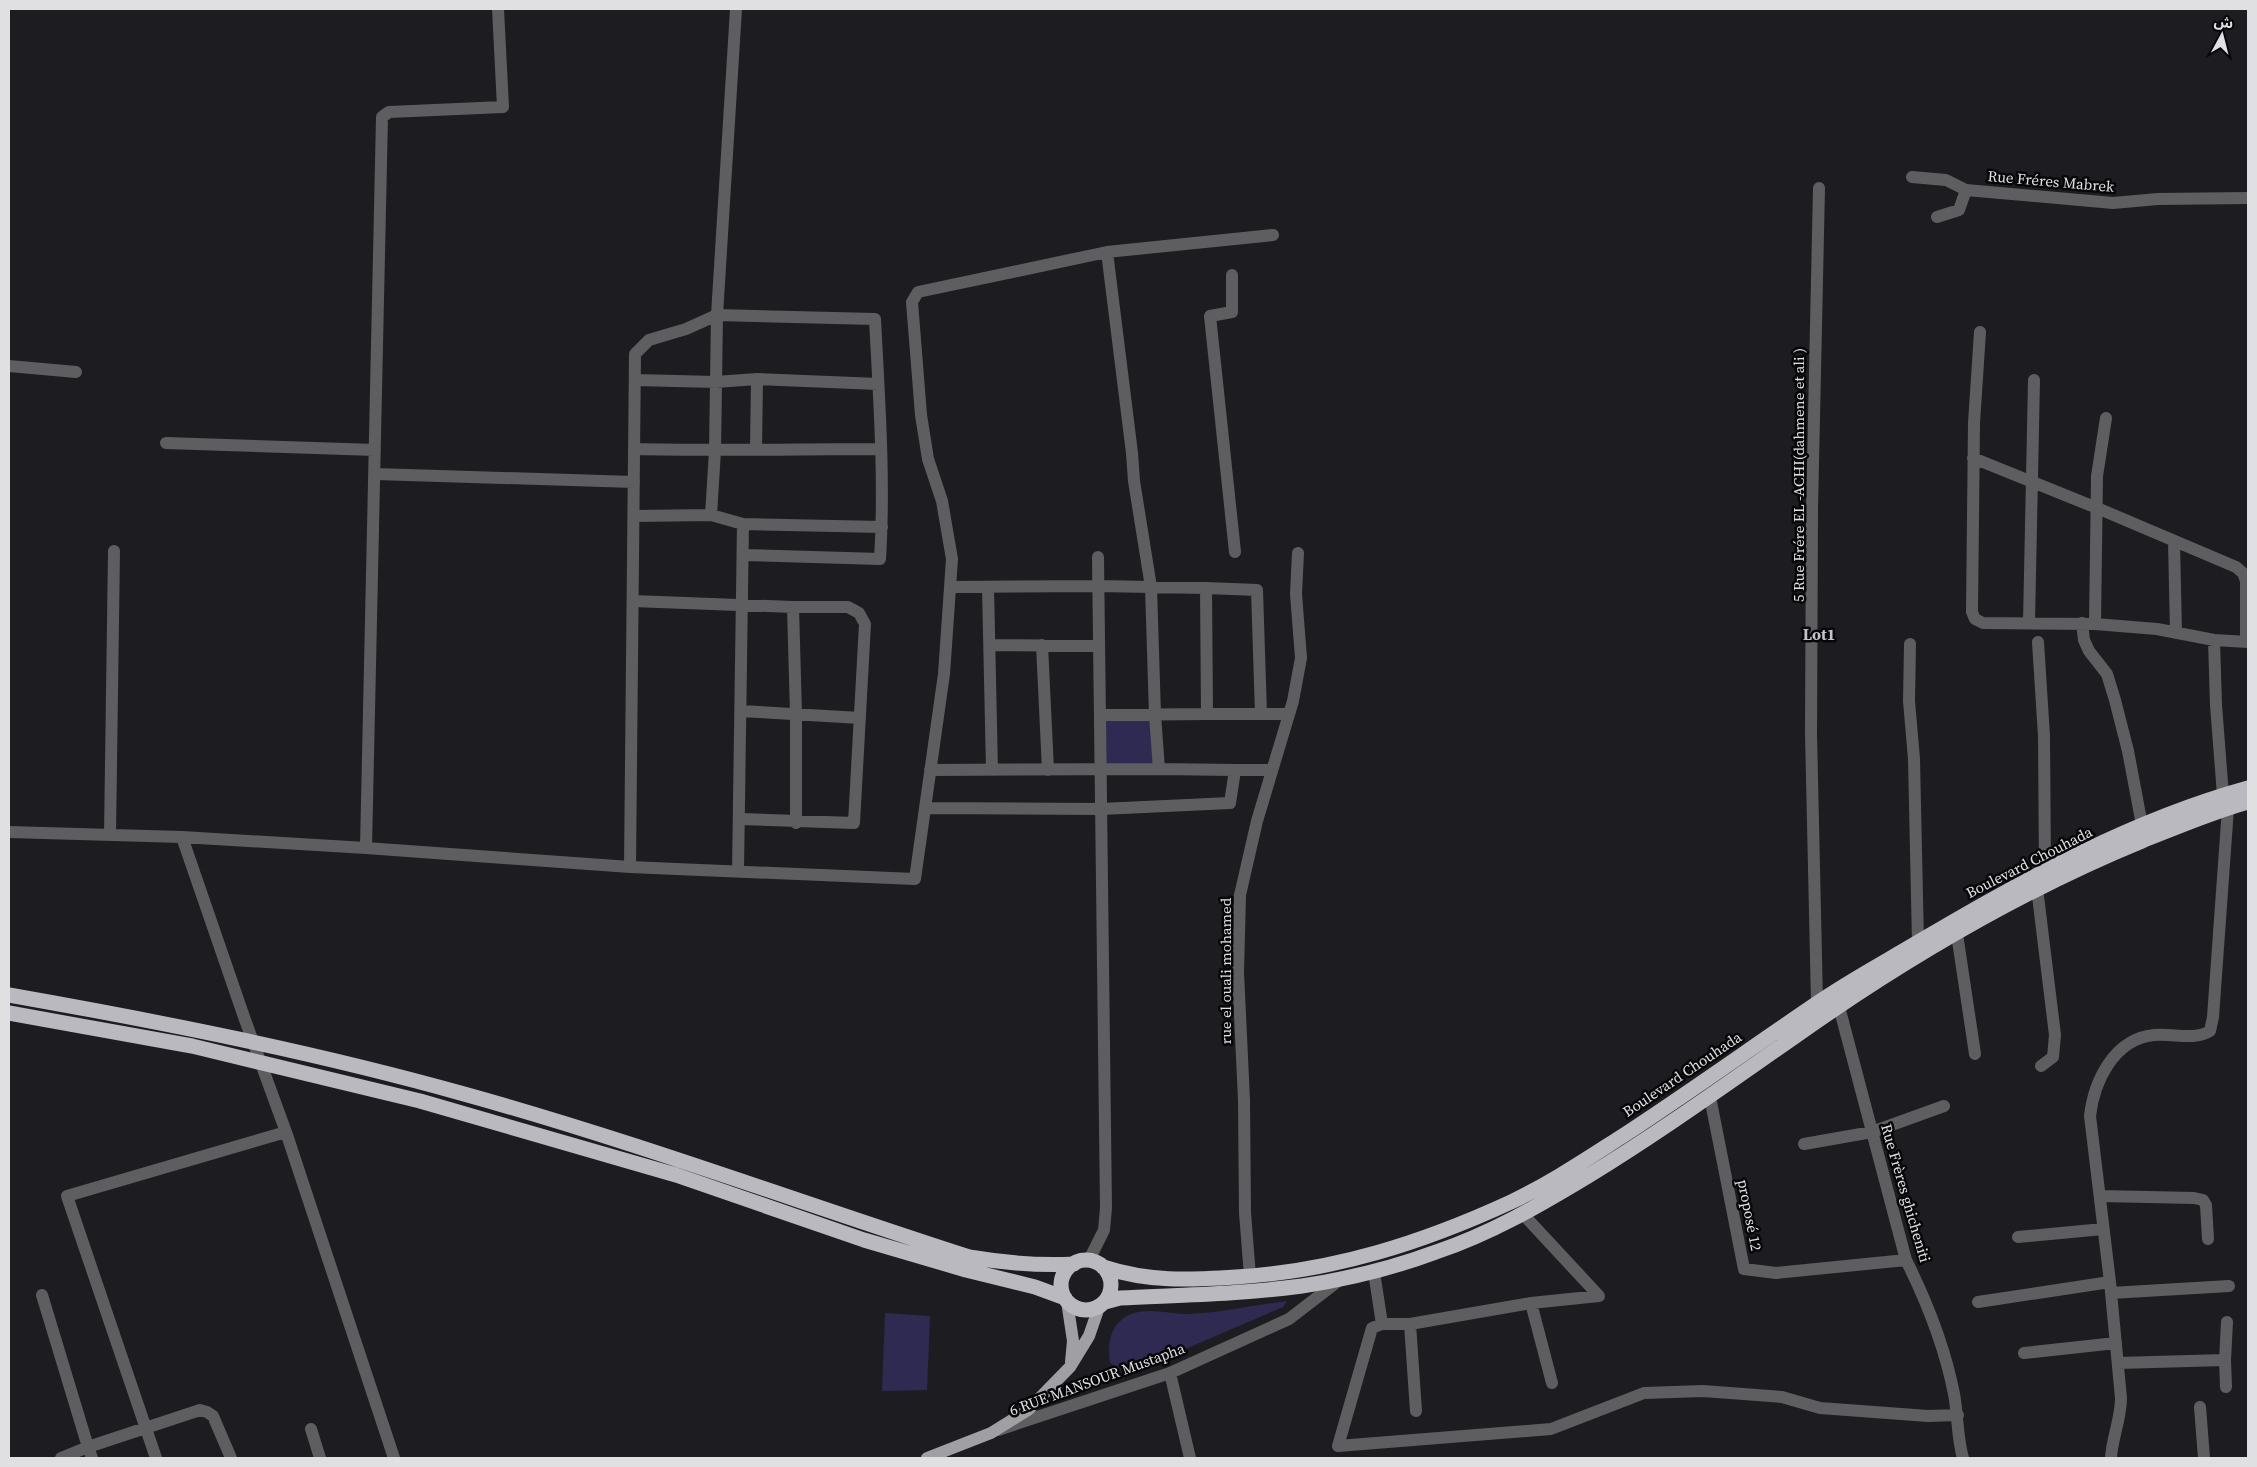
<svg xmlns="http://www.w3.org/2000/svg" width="2257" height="1467" viewBox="0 0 2257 1467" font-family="'Source Serif 4','Noto Sans Arabic',serif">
<rect width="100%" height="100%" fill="#1d1d21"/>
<!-- green -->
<path fill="#2f2a51" d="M1104,718H1152L1155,766H1104Z
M1287,1301L1283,1307L1148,1365L1122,1370L1110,1363C1107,1344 1110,1323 1131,1314C1148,1307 1170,1314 1188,1314C1221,1313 1255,1305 1287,1301Z
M885,1313L930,1316L927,1390L882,1391Z"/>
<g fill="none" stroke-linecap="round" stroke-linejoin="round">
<!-- street -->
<path stroke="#5e5e60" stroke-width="12" d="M1912,177L1946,180L1966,190L2113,203L2158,199L2248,198
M1937,217L1959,210L1966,190
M1232,275V312L1210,316L1235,552
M1980,332L1974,423L1972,612L1975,619L1983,623L2095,624L2157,629L2214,640L2248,642
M9,366L76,372
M635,380L716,382L757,379L878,384
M166,443L375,450
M634,449C716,451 798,449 880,449
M756,449L757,379
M1973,458L2097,508L2236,567L2243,573L2246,581V642
M376,474L634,482
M711,515L715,451L717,315L736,9
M634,516L711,515L743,524L882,527
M2174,541L2176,633
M950,587L1098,586L1206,588L1207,714L1100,715
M988,587L992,770
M1206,588L1257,590L1261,714H1207
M633,601L793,607L796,714V823
M2029,622L2034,380
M2082,623L2084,640L2089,651L2107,674L2115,700L2128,751L2142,825
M2095,624L2097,476L2106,418
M2214,640L2216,705L2223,795
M2038,642L2044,736L2045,870
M1910,644L1909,701L1914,759L1918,942
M990,645L1099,646
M1042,645L1048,770
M741,711L860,718
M1261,714H1289
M930,770L1159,769L1155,715L1151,587L1134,481L1132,453L1107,252
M1235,770H1272
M925,808L1101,809L1230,803L1235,770L1159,769
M739,819L854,823L865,624L859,613L848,607H793
M9,832L182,837L366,848L630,867L915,879L944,674L952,559L942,501L928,459L921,415L912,302L918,292L1107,252L1273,235
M110,835L114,551
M182,837L244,1017L286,1132L394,1458
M366,848L382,117L389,112L503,107L498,9
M630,867L635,354L649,340L686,329L717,315L875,319C879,398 885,479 880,559L743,555
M738,871L743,524
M2037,888L2055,1035L2053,1057L2041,1066
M1957,934L1975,1054
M1837,999L1906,1260C1927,1302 1945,1348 1954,1394C1958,1415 1957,1438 1963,1458
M1817,1003L1811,733L1812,510L1819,188
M1710,1097L1744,1269L1776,1273L1906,1260
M1804,1144L1872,1132L1944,1106
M2100,1196L2194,1198L2203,1200L2206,1205L2208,1239
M1522,1213L1599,1296L1531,1303
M2018,1237L2103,1229
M1089,1260L1104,1230L1106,1208L1098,557
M1374,1272L1382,1324L1372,1328L1338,1446L1551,1429L1644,1393L1703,1391L1782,1397L1820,1408L1928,1416L1958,1415
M1250,1276L1245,1213L1244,1100L1238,972L1240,895L1257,821L1293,701L1301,658L1296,594L1298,553
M2111,1293L2229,1286
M42,1295L88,1447L200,1410L207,1412L213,1416L231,1458
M1978,1302L2110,1282
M1382,1324H1410L1531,1303L1552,1383
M1410,1324L1416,1411
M2024,1353L2116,1343
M2225,1360L2227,1322
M2118,1363L2225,1360L2226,1387
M1170,1373L1190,1458
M2200,1407L2204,1458
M311,1429L320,1458
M998,1430L1170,1373L1289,1319L1341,1279
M61,1458L88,1447L92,1458
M156,1458L67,1196L286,1132
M2111,1458C2112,1438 2121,1419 2121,1398L2110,1282L2090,1116C2094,1081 2114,1039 2154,1035C2173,1033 2194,1041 2210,1031L2213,1017L2228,808"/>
<!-- primary -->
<path stroke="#9f9fa4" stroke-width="12" d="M1067,1301L1073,1341L1071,1362
M927,1458L991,1433L1028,1410L1070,1367L1089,1336L1099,1307"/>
<!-- highway -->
<path stroke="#b9b9bf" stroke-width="15" d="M9,995C162,1022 314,1052 464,1094C634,1141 801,1203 969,1257C1005,1263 1038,1266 1074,1264
M9,1013L192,1046L420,1101L676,1175L864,1240L966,1270L1035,1287L1065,1298
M1061 1285a25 25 0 1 1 50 0a25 25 0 1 1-50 0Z
M1103,1267C1149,1282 1188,1280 1236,1277C1334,1271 1422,1243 1511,1202C1549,1184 1585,1160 1621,1137C1687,1094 1751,1048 1816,1004C1849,981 1885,962 1920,941C2023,880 2132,820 2248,788
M1105,1302L1120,1298C1180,1295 1242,1294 1302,1286C1348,1279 1393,1268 1436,1252C1490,1234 1540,1205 1588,1176C1660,1132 1728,1083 1797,1035C1905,959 2020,891 2142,841C2177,827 2212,812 2248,802"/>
</g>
<g text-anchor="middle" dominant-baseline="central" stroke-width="5" stroke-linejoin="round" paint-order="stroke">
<!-- street labels -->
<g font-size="15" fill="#e0e0e3" stroke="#070709">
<text transform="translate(2051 181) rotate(5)">Rue Fréres Mabrek</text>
<text transform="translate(1798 475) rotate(-90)">5 Rue Frére EL -ACHI(dahmene et ali )</text>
<text transform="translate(2029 862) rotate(-27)">Boulevard Chouhada</text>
<text transform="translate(1225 971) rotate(-90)">rue el ouali mohamed</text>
<text transform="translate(1682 1074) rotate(-34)">Boulevard Chouhada</text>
<text transform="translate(1906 1193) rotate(74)">Rue Frères ghicheniti</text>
<text transform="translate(1750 1215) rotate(79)">proposé 12</text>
<text transform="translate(1097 1379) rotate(-20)">6 RUE MANSOUR Mustapha</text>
</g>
<!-- neighbourhood labels -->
<g font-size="16" font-weight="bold" fill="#c4c3c9" stroke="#070709">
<text x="1819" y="634">Lot1</text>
</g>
</g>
<!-- border -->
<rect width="2257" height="1467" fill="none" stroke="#e0e0e3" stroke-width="20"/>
<!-- north arrow -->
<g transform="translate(2222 35) rotate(7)" stroke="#070709" stroke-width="4" paint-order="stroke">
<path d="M0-4L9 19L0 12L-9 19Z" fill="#e0e0e3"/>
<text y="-8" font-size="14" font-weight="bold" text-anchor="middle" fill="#e0e0e3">ش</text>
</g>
</svg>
